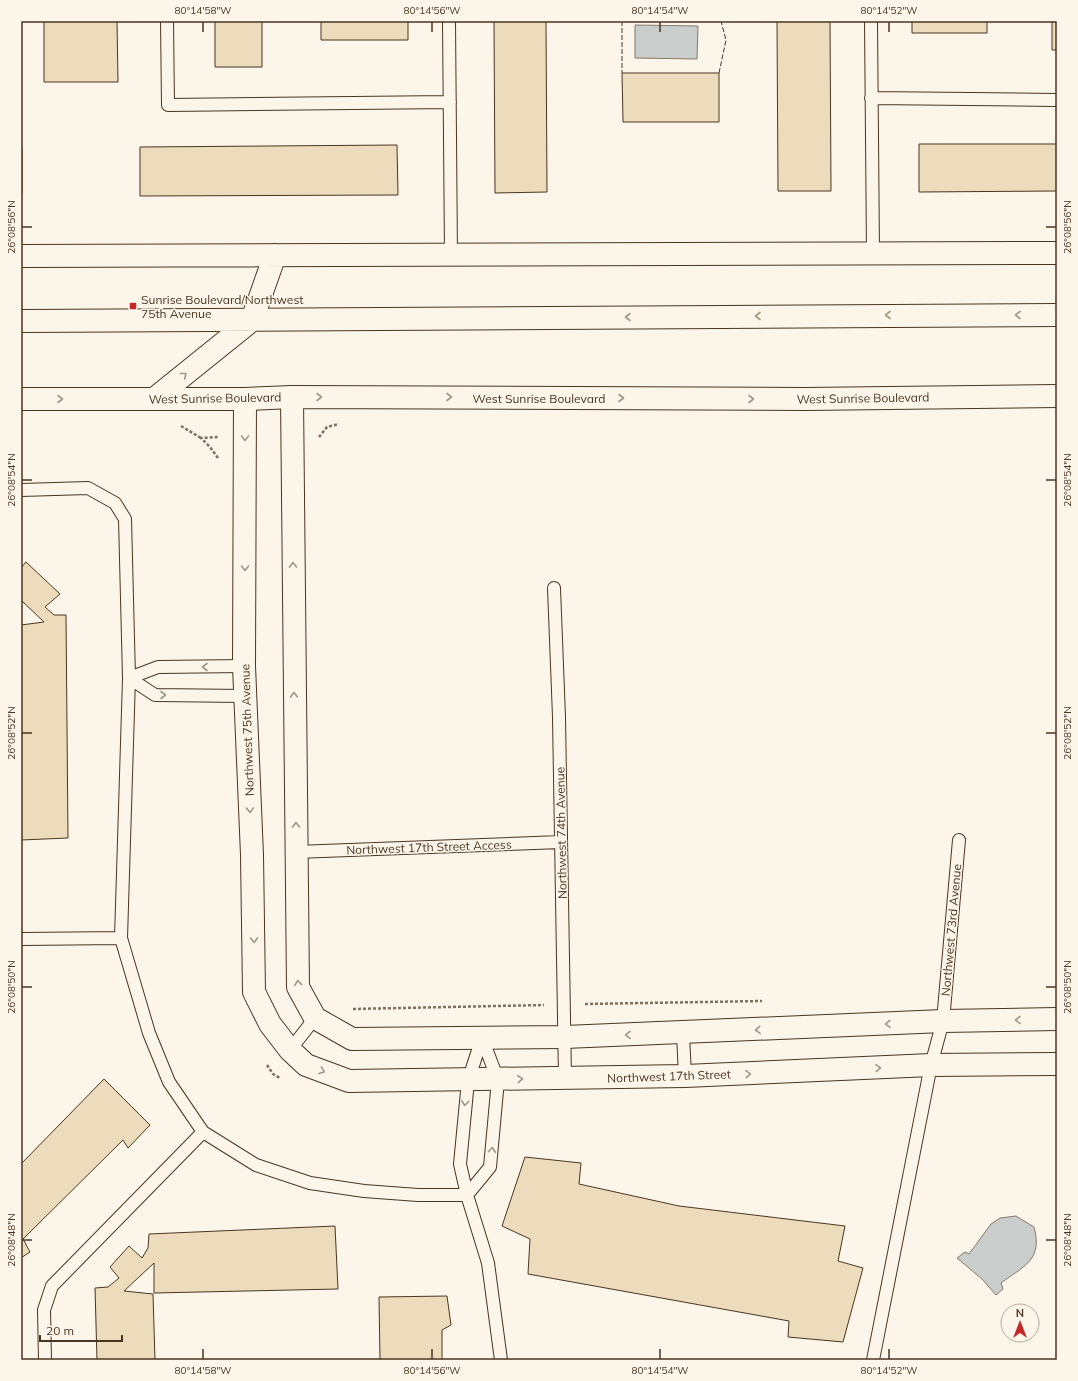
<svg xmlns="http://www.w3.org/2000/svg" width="1078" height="1381" viewBox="0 0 1078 1381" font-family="Mulish,sans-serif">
<rect width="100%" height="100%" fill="#fbf6e9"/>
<!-- water -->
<path fill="#c9cecd" stroke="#887966" d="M635,25L698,26L697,59L635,58Z
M1016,1216L1034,1227C1043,1260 1024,1266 1001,1283L1003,1289L996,1295L982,1279L957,1258L965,1252L969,1254L991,1224L1000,1218Z"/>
<!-- building -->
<path fill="#ecdcbc" stroke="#4a3520" d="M44,21H117L118,82H44Z
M215,21H262V67H215Z
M321,21H408V40H321Z
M494,21H546L547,192L495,193Z
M777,21H830L831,191H778Z
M912,21H987V33H912Z
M1052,21H1057V50H1052Z
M622,73H719V122H623Z
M919,144H1057V191L919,192Z
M397,145L398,195L140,196V147Z
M21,147H22V194H21Z
M26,562L60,594L45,607L54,615H66L68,838L21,840V625L44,622L21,600V568Z
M104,1079L150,1125L128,1148L123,1140L23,1239L30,1252L21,1258V1164Z
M525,1157L581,1163L579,1184L679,1206L845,1226L838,1261L863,1268L843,1342L788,1337L789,1321L528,1274L530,1239L502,1226Z
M335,1226L338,1289L154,1293V1263L124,1291L153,1294L155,1360H97L95,1288L108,1287L119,1278L110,1267L129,1246L142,1258L148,1248L149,1234Z
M447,1296L451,1325L442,1330V1360H380L379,1297Z"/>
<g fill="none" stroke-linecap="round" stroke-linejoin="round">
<defs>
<path id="service" d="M167,21L168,105L450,102
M449,21L451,255
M871,21L873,254
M871,98L1057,100
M21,490L88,488L115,503L125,519L129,678L121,938L149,1033L169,1082L203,1132L256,1165L310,1183L364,1191L418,1195H467L488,1263L501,1360
M554,588L559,717L565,1078
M129,678L155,695L245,696
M129,678L158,667L244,666
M296,852L561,842
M21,939L121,938
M683,1034L685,1076
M290,1050L315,1018
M467,1195L490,1167L498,1080L482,1038
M467,1195L460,1164L468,1081L482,1038
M45,1360L44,1310L52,1286L203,1132
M873,1360L931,1065L943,1021L959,840"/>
<path id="minor" d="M21,256L1057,253
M252,320L275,255
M292,397L298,987L315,1018L352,1039L565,1037L943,1021L1057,1019
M245,399L244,666L252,855L254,992L270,1024L290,1050L306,1065L349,1081L685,1076L931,1065L1057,1064"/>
<path id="trunk" d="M21,321L1057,315
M21,399H245L292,397L805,399L1057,396
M154,399L252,320"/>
</defs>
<!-- service casing -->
<use href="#service" stroke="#4a3520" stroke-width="14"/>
<!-- minor casing -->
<use href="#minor" stroke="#4a3520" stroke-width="24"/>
<!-- trunk casing -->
<use href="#trunk" stroke="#4a3520" stroke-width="24"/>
<!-- path -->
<path stroke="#7f6f5c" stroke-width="2.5" stroke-dasharray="3 2" stroke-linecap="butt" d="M181,426L201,438
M319,437L327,427L339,424
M218,458L210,447L201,438L219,437
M585,1004L762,1001
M353,1009L544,1005
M267,1065L273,1074L280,1078"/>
<!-- service -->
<use href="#service" stroke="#fbf6e9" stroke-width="12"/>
<!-- minor -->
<use href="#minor" stroke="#fbf6e9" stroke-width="22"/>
<!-- trunk -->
<use href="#trunk" stroke="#fbf6e9" stroke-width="22"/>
<!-- fence -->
<path stroke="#4a3520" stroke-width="1" stroke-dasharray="5 2" stroke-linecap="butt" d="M622,21V73
M719,73L726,40L721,21"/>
</g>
<!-- one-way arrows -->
<defs><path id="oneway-chevron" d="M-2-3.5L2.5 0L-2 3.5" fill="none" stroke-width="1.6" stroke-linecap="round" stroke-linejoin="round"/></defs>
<g stroke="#a29684">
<use href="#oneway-chevron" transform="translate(888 315) rotate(180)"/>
<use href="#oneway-chevron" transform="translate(1018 315) rotate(180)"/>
<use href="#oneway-chevron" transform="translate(758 316) rotate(180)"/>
<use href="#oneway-chevron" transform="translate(628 317) rotate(180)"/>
<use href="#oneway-chevron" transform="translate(184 375) rotate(-39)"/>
<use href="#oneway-chevron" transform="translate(319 397)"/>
<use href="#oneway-chevron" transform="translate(449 397)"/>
<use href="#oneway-chevron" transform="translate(621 398)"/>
<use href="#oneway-chevron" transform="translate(60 399)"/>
<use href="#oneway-chevron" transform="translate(751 399)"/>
<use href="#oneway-chevron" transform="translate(245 438) rotate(90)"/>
<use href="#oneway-chevron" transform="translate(293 565) rotate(-90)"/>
<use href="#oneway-chevron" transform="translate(245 568) rotate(90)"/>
<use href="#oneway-chevron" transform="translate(205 667) rotate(180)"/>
<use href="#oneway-chevron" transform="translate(163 695)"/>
<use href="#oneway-chevron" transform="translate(294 695) rotate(-91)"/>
<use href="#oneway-chevron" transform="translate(250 810) rotate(88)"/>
<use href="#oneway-chevron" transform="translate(296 825) rotate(-91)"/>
<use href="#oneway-chevron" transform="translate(254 940) rotate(89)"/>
<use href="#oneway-chevron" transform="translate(298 983) rotate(-96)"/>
<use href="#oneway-chevron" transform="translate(1018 1020) rotate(179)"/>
<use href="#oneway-chevron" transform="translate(888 1024) rotate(177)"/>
<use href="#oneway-chevron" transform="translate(758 1030) rotate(177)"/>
<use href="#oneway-chevron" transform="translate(628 1035) rotate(178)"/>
<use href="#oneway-chevron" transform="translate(878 1068) rotate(-3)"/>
<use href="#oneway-chevron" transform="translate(322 1071) rotate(21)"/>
<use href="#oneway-chevron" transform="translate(748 1074) rotate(-3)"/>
<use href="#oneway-chevron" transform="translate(520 1079) rotate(-2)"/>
<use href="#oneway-chevron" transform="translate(465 1103) rotate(96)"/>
<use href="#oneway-chevron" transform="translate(492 1150) rotate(-85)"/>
</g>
<!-- ticks -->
<path fill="none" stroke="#4a3520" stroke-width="1.5" d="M203,22V32M432,22V32M660,22V32M889,22V32M22,227H32M1046,227H1056M22,480H32M1046,480H1056M22,733H32M1046,733H1056M22,987H32M1046,987H1056M22,1240H32M1046,1240H1056M203,1349V1359M432,1349V1359M660,1349V1359M889,1349V1359"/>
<!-- markers -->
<rect fill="#c62828" stroke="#fbf6e9" stroke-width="1.5" x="129" y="302" width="8" height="8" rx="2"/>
<g text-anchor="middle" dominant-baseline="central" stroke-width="3" stroke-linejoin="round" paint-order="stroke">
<!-- poi labels -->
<g font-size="12" fill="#4a3520" stroke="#fbf6e9" text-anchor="start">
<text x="141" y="299">Sunrise Boulevard/Northwest<tspan x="141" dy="14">75th Avenue</tspan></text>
</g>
<!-- street labels -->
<g font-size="12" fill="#4a3520" stroke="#fbf6e9">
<text transform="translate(215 398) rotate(-1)">West Sunrise Boulevard</text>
<text x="539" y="398">West Sunrise Boulevard</text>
<text transform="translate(863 398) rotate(-1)">West Sunrise Boulevard</text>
<text transform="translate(247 730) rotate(-92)">Northwest 75th Avenue</text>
<text transform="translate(561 833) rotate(-91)">Northwest 74th Avenue</text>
<text transform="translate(429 847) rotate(-2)">Northwest 17th Street Access</text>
<text transform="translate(951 930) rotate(-85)">Northwest 73rd Avenue</text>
<text transform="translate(669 1076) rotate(-2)">Northwest 17th Street</text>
</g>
</g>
<!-- border -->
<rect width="1078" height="1381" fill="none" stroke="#fbf6e9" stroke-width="44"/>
<!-- north arrow -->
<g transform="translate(1020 1323)"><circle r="19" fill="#fbf6e9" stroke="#b4a999"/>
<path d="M0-3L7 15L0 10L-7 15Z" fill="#c62828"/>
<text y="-6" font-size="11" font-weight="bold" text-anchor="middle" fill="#4a3520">N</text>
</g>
<!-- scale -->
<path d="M40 1335v6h82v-6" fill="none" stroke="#4a3520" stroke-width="2"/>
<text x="46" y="1335" font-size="12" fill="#4a3520" stroke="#fbf6e9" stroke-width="3" paint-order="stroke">20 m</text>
<rect x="22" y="22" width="1034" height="1337" fill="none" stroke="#4a3520" stroke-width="1.5"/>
<g font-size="10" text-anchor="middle" fill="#4a3520">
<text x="203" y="14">80°14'58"W</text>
<text x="432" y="14">80°14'56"W</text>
<text x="660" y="14">80°14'54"W</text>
<text x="889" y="14">80°14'52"W</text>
<text transform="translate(11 227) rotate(-90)" y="4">26°08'56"N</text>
<text transform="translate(1067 227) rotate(-90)" y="4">26°08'56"N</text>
<text transform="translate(11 480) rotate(-90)" y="4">26°08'54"N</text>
<text transform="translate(1067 480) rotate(-90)" y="4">26°08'54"N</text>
<text transform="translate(11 733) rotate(-90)" y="4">26°08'52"N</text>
<text transform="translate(1067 733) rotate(-90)" y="4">26°08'52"N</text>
<text transform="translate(11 987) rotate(-90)" y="4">26°08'50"N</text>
<text transform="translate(1067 987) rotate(-90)" y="4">26°08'50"N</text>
<text transform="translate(11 1240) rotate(-90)" y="4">26°08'48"N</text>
<text transform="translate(1067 1240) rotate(-90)" y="4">26°08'48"N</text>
<text x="203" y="1374">80°14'58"W</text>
<text x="432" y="1374">80°14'56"W</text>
<text x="660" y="1374">80°14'54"W</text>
<text x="889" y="1374">80°14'52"W</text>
</g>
</svg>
